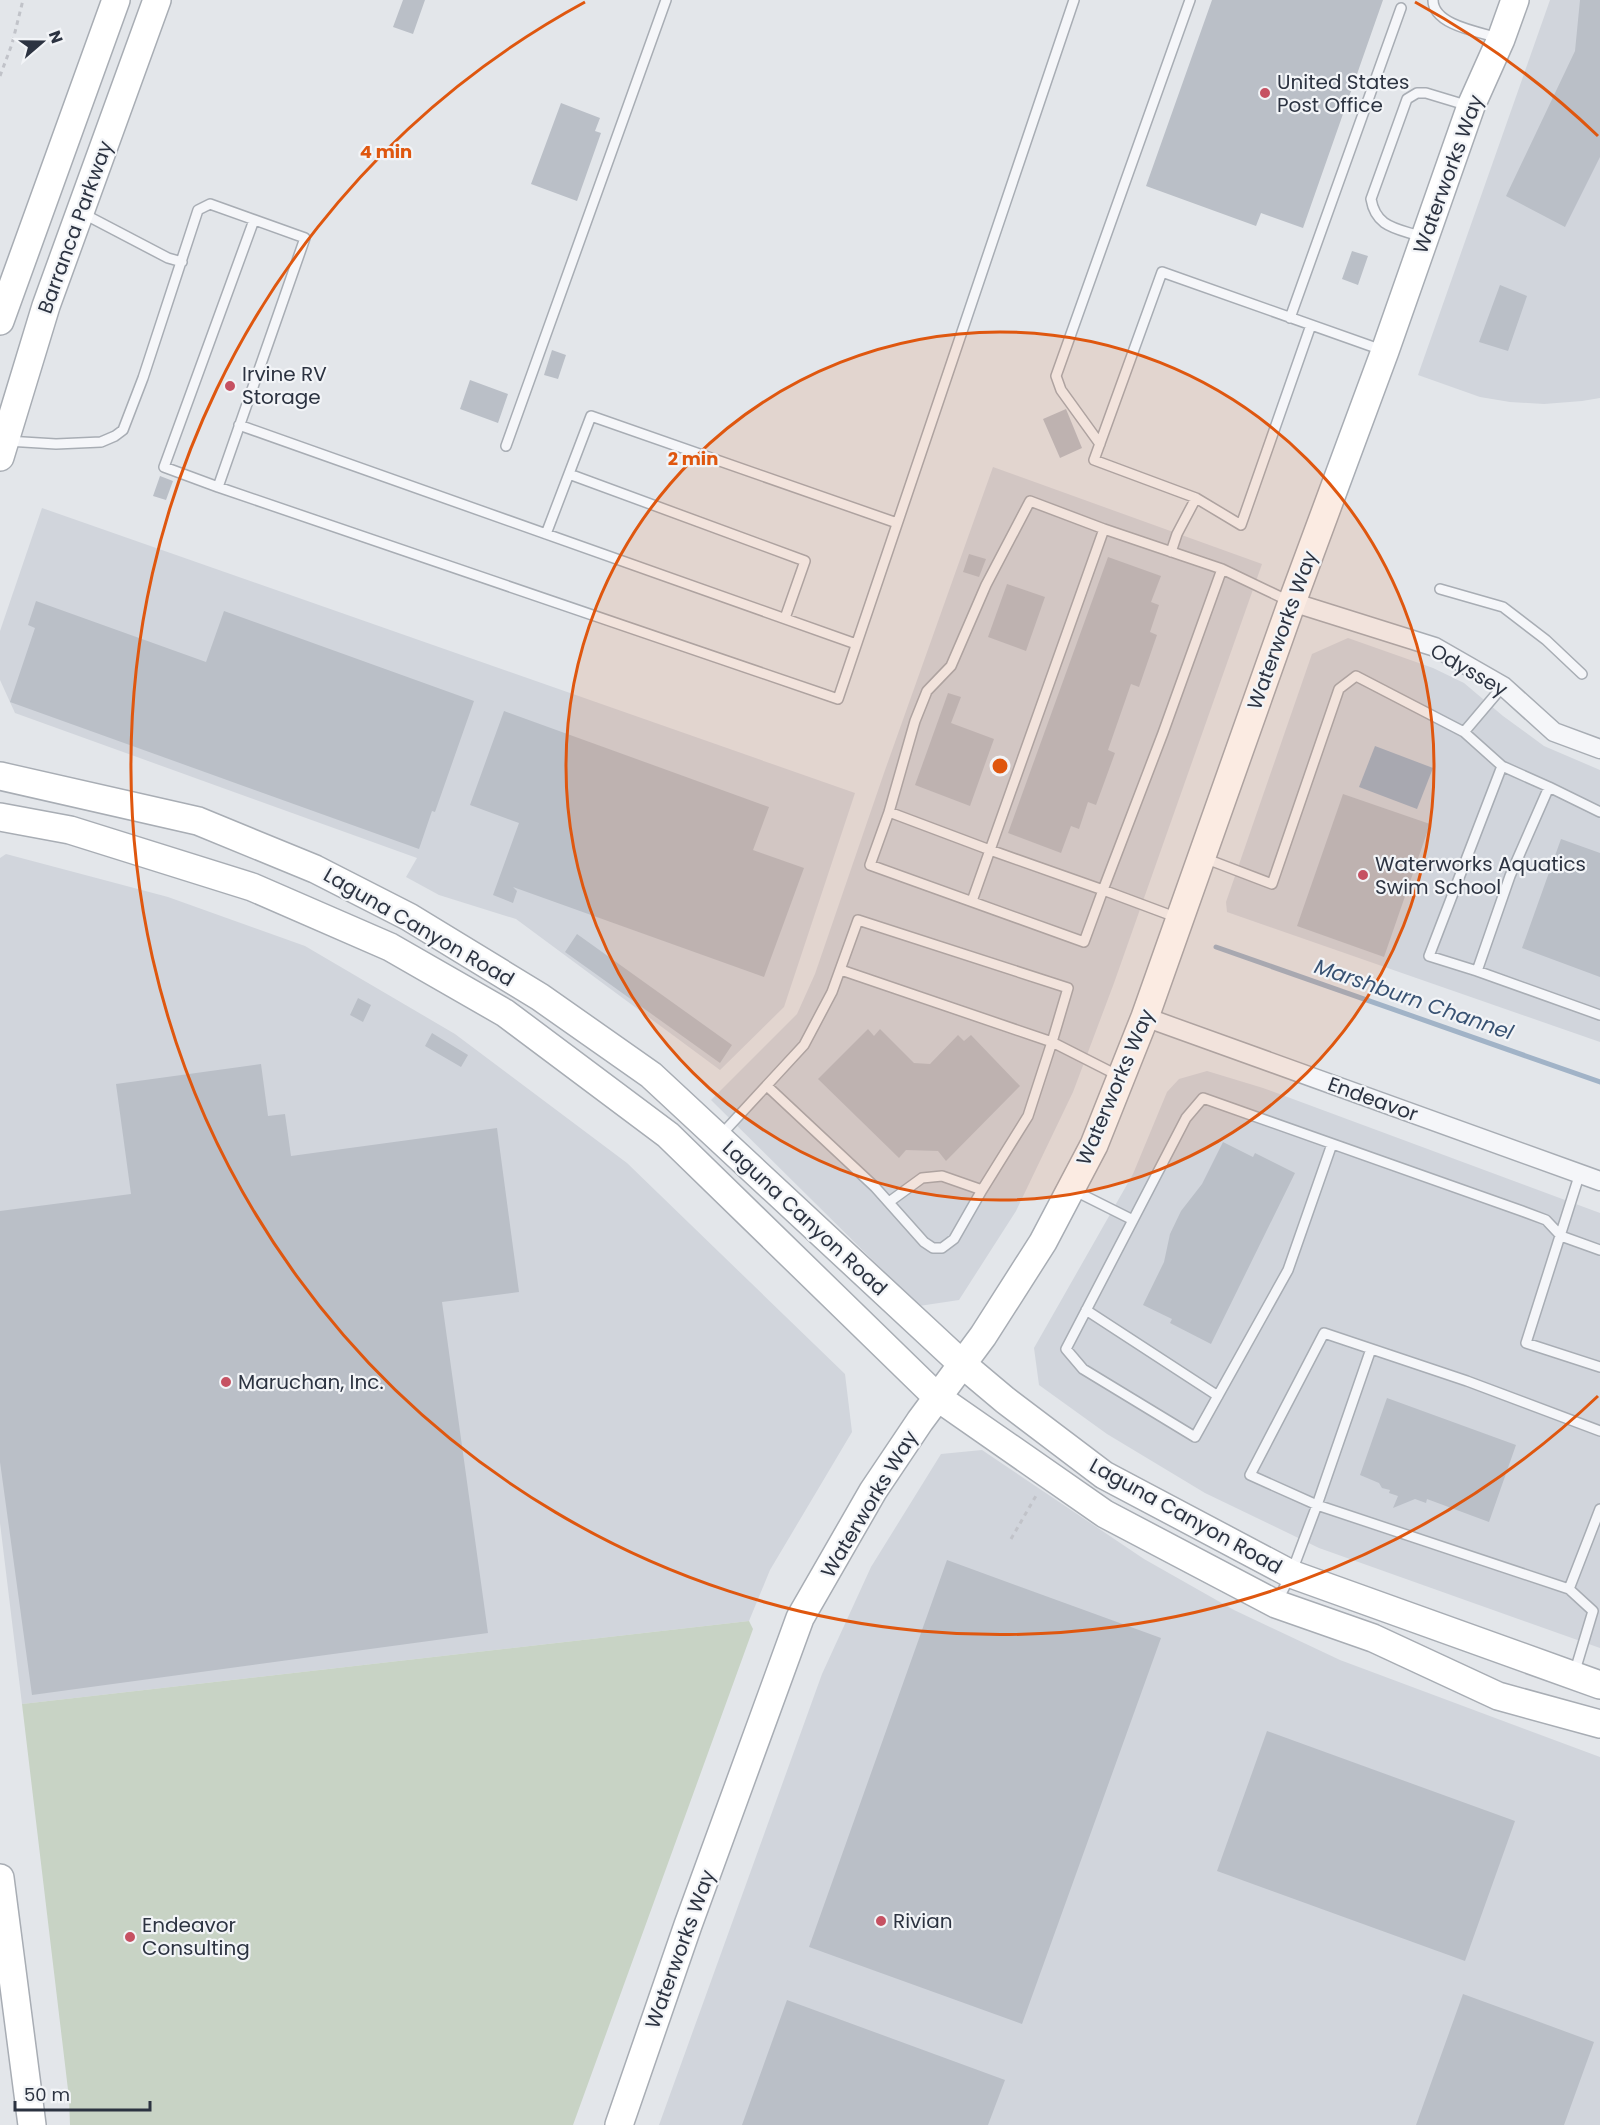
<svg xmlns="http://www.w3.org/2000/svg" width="1600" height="2125" viewBox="0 0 1600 2125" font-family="Poppins,sans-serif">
<rect width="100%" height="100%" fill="#e3e6ea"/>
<!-- built -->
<path fill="#d1d5dc" d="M1550,0H1600V398L1582,401L1544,404L1510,402L1480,397L1418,375Z
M993,467L1262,564L1114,983L1073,1092L1016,1211L959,1300L919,1306L711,1100L797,1014L815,974L884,773Z
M42,508L855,793L784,1007L720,1070L516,919L439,895L406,877L417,858L15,713L0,680V631Z
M1348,638L1433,668L1464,683L1503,716L1544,746L1600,770V1042L1227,912L1226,902L1312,654Z
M6,854L168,897L305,946L455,1034L627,1163L845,1374L852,1432L770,1570L749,1621L22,1704L0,1523V858Z
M1207,1071L1263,1088L1600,1213V1648L1319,1548L1205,1493L1107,1434L1039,1385L1034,1348L1133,1174L1167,1092L1179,1079Z
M982,1450L1144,1559L1234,1610L1340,1660L1600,1757V2125H659L822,1674L871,1567L941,1454Z"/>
<!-- green -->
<path fill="#c8d3c5" d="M749,1621L753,1629L573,2125H70L69,2098L22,1704Z"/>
<!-- water -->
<path fill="#a1b3c7" d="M1375,746L1433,768L1417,809L1359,787Z"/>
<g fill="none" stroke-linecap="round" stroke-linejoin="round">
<!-- stream -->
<path stroke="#a1b3c7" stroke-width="5" d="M1216,947L1600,1082"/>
</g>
<!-- building -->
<path fill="#babfc7" d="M403,0H425L413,34L393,27Z
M1212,0H1383L1303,228L1261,213L1256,226L1146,186Z
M1580,0H1600V157L1565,227L1506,196L1575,51Z
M561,103L600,118L595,131L601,133L577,201L531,184Z
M1352,251L1368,256L1358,285L1342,279Z
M1500,285L1527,296L1508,351L1479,342Z
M552,350L566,355L558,379L544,375Z
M470,380L508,394L498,423L460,409Z
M1066,409L1082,448L1060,458L1043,419Z
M160,476L173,481L166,500L153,496Z
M969,554L986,559L979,577L963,572Z
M1108,557L1161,576L1151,602L1159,605L1150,632L1157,635L1139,687L1131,684L1108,750L1115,753L1096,805L1088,802L1079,829L1071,826L1061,853L1008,833Z
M1007,584L1045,597L1026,651L988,637Z
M36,601L206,662L224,611L474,701L435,812L432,811L419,849L10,702L35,628L28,625Z
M948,693L961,697L951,723L994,739L970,806L915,785Z
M504,711L769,807L753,850L804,868L764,977L513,887L517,891L513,903L493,895L519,823L470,805Z
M1343,794L1430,824L1384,957L1297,926Z
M1561,839L1600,853V977L1522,948Z
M577,934L732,1045L720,1063L565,952Z
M358,998L371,1005L363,1022L350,1015Z
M868,1029L874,1036L880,1029L914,1063L930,1064L958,1035L964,1041L971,1035L1020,1086L946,1161L938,1151L906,1150L899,1158L818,1079Z
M432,1033L468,1055L461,1067L425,1046Z
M261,1064L268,1116L285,1114L291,1156L497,1128L519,1292L442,1302L488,1633L32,1695L0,1462V1211L131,1194L116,1084Z
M1223,1142L1253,1157L1255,1153L1295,1173L1211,1344L1170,1323L1172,1319L1143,1305L1164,1262L1170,1234L1181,1211L1202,1184Z
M1387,1398L1516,1445L1489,1522L1427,1499L1426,1503L1415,1499L1393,1508L1398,1496L1389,1493L1390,1490L1382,1488L1379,1483L1360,1475Z
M947,1560L1161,1638L1022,2024L809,1947Z
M1267,1731L1515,1821L1465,1961L1217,1871Z
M1463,1994L1594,2042L1564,2125H1416Z
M787,2000L1005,2080L988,2125H742Z"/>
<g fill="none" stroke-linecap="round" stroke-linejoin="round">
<defs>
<path id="lane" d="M1433,0C1433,25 1479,32 1499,38
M82,213L168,258L182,262
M1422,237C1397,228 1376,228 1371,199L1407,99L1417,93H1426L1469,106
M1290,318L1401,8
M1311,325L1241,525L1196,498L1094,460L1162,272L1382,350
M239,425L856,644
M7,441L56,444L101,442L115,436L123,430L143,378L198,210L210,204L305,238L218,487L838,699L1074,0
M1100,444L1061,390L1056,376L1190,0
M506,446L666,0
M569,474L805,561L785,618
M218,487L164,467L254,220
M546,534L591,416L897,523
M1171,552L1177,534L1196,498
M1440,589L1503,607L1546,640L1582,674
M1464,732L1503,686
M1502,766L1429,956L1477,971L1600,1015
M889,812L915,721L927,691L951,666L986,585L1030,501L1104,529
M1204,858L1272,884L1339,689L1356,676L1464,732L1502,766L1549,787
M972,901L990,850L889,812L870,865L1084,942L1103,890L990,850L1104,529L1222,569
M1178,918L1103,890L1163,733L1222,569L1289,601
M1477,971L1510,876L1549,787L1600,812
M767,1086L875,1187L924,1242L933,1248H942L954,1239L982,1190L1028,1116L1052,1042L841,970
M720,1136L804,1045L832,992L858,920L1068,988L1052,1042L1119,1076
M1332,1144L1288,1270L1195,1437L1083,1369L1066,1349L1186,1118L1203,1098L1522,1211L1546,1220L1561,1236L1600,1250
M1580,1173L1526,1343L1600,1367
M1073,1190L1133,1220
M889,1202L922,1178L942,1176L982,1190
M1086,1310L1218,1396
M1371,1349L1317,1505L1569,1589
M1277,1602L1291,1574L1317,1505L1250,1475L1324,1333L1467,1381L1600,1431
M1574,1674L1593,1611L1569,1589L1600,1509"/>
<path id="street" d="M1292,602L1435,647L1503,686L1554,732L1600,749
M1145,1017L1600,1181"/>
<path id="secondary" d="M0,321L116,0
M0,457L46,306L157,0
M0,776L198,821L315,869L409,917L540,997L651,1075L961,1363L1005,1400L1104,1475L1291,1574L1600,1685
M0,817L70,830L252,887L390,947L505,1013L668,1135L937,1397L1105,1514L1276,1604L1373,1638L1498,1696L1600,1724
M0,1878L32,2125
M619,2125L688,1925L800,1618L873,1491L920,1421L983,1336L1043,1242L1094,1145L1145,1017L1292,602L1385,351L1471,106L1501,39L1515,0"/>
</defs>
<!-- lane casing -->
<use href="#lane" stroke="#a8adb4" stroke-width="12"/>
<!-- street casing -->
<use href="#street" stroke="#a8adb4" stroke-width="21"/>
<!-- secondary casing -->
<use href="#secondary" stroke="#a8adb4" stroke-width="30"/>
<!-- path -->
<path stroke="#c1c3c9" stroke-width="3" stroke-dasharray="4.5 4.5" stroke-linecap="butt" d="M0,76L12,44L23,0
M1011,1539L1037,1494"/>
<!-- lane -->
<use href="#lane" stroke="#f5f6f9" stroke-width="9"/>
<!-- street -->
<use href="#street" stroke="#f5f6f9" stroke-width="18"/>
<!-- secondary -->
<use href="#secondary" stroke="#fff" stroke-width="27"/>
</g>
<!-- distance rings -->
<circle cx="1000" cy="766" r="434" fill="#df570f" fill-opacity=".12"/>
<g fill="none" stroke="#df570f" stroke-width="3">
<circle cx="1000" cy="766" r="434"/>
<path d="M1598 1396A869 869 0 1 1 585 2M1415 2A869 869 0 0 1 1598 136"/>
</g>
<!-- markers -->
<g fill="#c65162" stroke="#f2f4f7" stroke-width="2">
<circle cx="1265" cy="93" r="6"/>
<circle cx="230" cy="386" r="6"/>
<circle cx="1363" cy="875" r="6"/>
<circle cx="226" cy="1382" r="6"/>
<circle cx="881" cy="1921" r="6"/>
<circle cx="130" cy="1937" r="6"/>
</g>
<g text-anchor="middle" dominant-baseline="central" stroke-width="4.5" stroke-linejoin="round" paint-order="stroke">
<!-- poi labels -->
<g font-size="20" fill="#2c3341" stroke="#f2f4f7" text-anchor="start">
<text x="1277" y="82">United States<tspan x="1277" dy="23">Post Office</tspan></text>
<text x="242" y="374">Irvine RV<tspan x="242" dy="23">Storage</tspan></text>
<text x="1375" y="864">Waterworks Aquatics<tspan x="1375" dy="23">Swim School</tspan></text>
<text x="238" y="1382">Maruchan, Inc.</text>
<text x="893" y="1921">Rivian</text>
<text x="142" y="1925">Endeavor<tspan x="142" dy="23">Consulting</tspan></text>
</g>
<!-- street labels -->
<g font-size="20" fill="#2c3341" stroke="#f2f4f7">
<text transform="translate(1448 174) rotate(-70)">Waterworks Way</text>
<text transform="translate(75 227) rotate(-70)">Barranca Parkway</text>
<text transform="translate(1282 630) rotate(-70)">Waterworks Way</text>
<text transform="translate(1469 670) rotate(30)">Odyssey</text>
<text transform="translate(419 927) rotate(30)">Laguna Canyon Road</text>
<text transform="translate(1115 1087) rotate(-67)">Waterworks Way</text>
<text transform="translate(1373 1099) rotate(20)">Endeavor</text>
<text transform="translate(805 1218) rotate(43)">Laguna Canyon Road</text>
<text transform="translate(869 1504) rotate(-59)">Waterworks Way</text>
<text transform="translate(1186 1516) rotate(29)">Laguna Canyon Road</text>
<text transform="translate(680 1949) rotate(-70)">Waterworks Way</text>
</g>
<!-- water labels -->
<g font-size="21" font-style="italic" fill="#385273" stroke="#f2f4f7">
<text transform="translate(1414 999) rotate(19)">Marshburn Channel</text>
</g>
</g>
<circle cx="1000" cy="766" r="9" fill="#df570f" stroke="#f2f4f7" stroke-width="3"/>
<g font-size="18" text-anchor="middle" font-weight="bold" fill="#df570f" stroke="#f2f4f7" stroke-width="4.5" stroke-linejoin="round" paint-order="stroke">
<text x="386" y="158">4 min</text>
<text x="693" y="465">2 min</text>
</g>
<!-- north arrow -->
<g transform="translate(42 42) rotate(70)" stroke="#f2f4f7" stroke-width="4.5" paint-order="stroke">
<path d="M0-4.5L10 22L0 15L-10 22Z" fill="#2c3341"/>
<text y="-9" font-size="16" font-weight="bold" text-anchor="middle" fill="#2c3341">N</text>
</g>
<!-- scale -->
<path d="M15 2101v9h135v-9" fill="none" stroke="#2c3341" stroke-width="3"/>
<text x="24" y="2101" font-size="18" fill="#2c3341" stroke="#f2f4f7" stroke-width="4.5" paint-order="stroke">50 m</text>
</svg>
